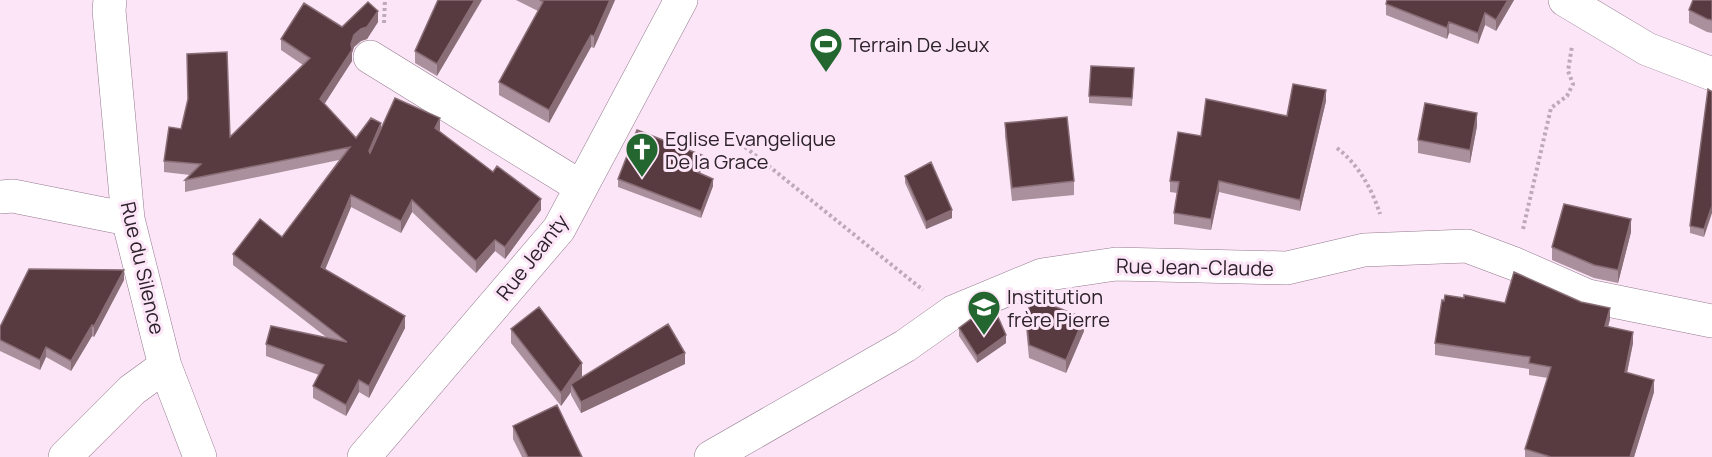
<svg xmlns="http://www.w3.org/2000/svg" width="1712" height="457" viewBox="0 0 1712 457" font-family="Manrope,sans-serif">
<rect width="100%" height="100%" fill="#fce5f7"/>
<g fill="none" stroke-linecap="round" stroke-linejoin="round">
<defs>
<path id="minor" d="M110,0L109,10L128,219L165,366L200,457
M1565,0L1647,49L1712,74
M370,57L581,187
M0,197L13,196L128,219
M65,457L132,390L165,366
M364,457L559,229L681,0
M711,457L905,346L953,312L1042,275L1116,264L1287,268L1364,250L1467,246L1515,264L1588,296L1712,321"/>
</defs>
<!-- minor casing -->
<use href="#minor" stroke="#947a8f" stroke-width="34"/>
<!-- path -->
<path stroke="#bdaab9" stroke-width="4" stroke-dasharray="3 3" stroke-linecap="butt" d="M384,23L385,0
M745,147L923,290
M1337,148C1358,164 1372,189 1380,214
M1523,229L1551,108L1567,96L1573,84L1568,71L1572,46"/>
<!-- minor -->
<use href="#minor" stroke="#fff" stroke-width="33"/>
</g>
<!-- wall -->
<path fill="#aa909c" d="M438,0L437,76L415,63V51Z
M516,0H615L594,48L591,47L549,123L499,95V82L538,11Z
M1514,0L1496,31L1485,25L1478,44L1449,33L1447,39L1386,15V4Z
M1712,0V33L1707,32L1689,23V10Z
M378,22L367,39L361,41L354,47L352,53V61L324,104L356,138L381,129L440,130L439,131L541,210L505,259L495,251L476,273L412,212L401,233L351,207L325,270L405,328L369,398L359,392L346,416L313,398V386L319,375L266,356V344L326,337L233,265V254L282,237L339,160L185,192V180L190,175L164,172V161L230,137L303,65L281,50V39L342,27Z
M1134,75L1132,106L1089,103V96Z
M1708,89L1704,237L1690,233V226Z
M1326,101L1300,211L1219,192L1211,230L1174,224V213L1177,193L1170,192V181L1201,136L1287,116Z
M1005,123L1074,181V195L1012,201L1005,136Z
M1477,126L1470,163L1418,153V140Z
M704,164L700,173L713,186L701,218L618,187V179Z
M905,176L952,218L926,229L905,183Z
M1631,232L1618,283L1594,278L1552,260V247Z
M124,280L94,337L92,336L71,371L46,357L40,370L0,351V327Z
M1464,298L1610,319L1608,327L1633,343L1627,372L1654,392L1634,457H1525V449L1548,378L1529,375V369L1435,355V343Z
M1026,315L1084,331L1066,373L1029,358L1026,328Z
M959,328L1006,343L977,363L959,336Z
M511,329L582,376L581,377L685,364L581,413L571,395V392L561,406L511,343Z
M513,426L582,457H522L513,439Z"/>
<!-- shaded-wall -->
<path fill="#896e77" d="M475,0H482L437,76V64Z
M610,0H615L594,48V36Z
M1508,0H1514L1496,31V20Z
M378,11V22L367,39L361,41L354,47L352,53V61L320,111V99L351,44L354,35Z
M1485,13V25L1478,44V33Z
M1449,22V33L1447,39V28Z
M591,35V47L549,123V110Z
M1326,90V101L1300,211V200Z
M1477,113V126L1470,163V150Z
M440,118V130L435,140V128Z
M381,123V135L369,163V151Z
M704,156V164L697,180V172Z
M713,179V186L701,218V211Z
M1219,181V192L1211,230V219Z
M351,195V207L321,279V267Z
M541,199V210L505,259V247Z
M412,200V212L401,233V221Z
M1712,206V213L1704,237V229Z
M952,210V218L926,229V222Z
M1631,219V232L1618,283V270Z
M495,240V251L476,273V261Z
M124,270V280L94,337V326Z
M1610,308V319L1605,338V326Z
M405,316V328L369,398V386Z
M1084,318V331L1066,373V360Z
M92,325V336L71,371V361Z
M1633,332V343L1625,383V372Z
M1006,335V343L977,363V356Z
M46,347V357L40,370V360Z
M685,353V364L581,413V402Z
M582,363V376L573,388L571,384V392L561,406V393Z
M359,380V392L346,416V405Z
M1654,380V392L1634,457H1630Z"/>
<!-- building -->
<path fill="#583b40" stroke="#896e77" stroke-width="1.5" d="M438,0H475L437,64L415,51Z
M540,0H610L594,36L591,35L549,110L499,82L543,2Z
M1387,0H1508L1496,20L1485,13L1478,33L1449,22L1447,28L1386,4Z
M1693,0H1712V20L1707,19L1689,10Z
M368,2L378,11L367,27L361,29L354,35L351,44L352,50L320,99L356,138L371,118L381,123L369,151L370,153L395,98L440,118L435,128L493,172L497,166L541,199L505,247L495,240L476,261L412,200L401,221L351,195L321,267L405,316L369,386L359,380L346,405L313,386L324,365L266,344L271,326L347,342L233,254L260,219L282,237L350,147L185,180L201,164L164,161L169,127L181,129L188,99L187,54L227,52L230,137L310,58L281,39L304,3L342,27Z
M1091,66L1134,68L1132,98L1089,96Z
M1293,84L1326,90L1300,200L1219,181L1211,219L1174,213L1179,182L1170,181L1178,132L1201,136L1206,99L1287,116Z
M1708,89L1712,92V206L1704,229L1690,226Z
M1425,103L1477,113L1470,150L1418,140Z
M1067,117L1074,181L1012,188L1005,123Z
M637,130L704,156L697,172L713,179L701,211L618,179Z
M931,162L952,210L926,222L905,176Z
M1564,204L1631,219L1618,270L1594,265L1552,247Z
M29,269L124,270L94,326L92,325L71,361L46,347L40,360L0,340V327Z
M1514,272L1581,302L1610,308L1605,326L1633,332L1625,372L1654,380L1630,457H1551L1525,449L1551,367L1529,363L1530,357L1435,343L1442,300L1444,301L1445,295L1464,298V295L1505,303Z
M1033,298L1084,318L1066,360L1029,345L1026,315Z
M539,307L582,363L561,393L511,329Z
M994,308L1006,335L977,356L959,328L978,314Z
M668,324L685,353L581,402L571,384Z
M557,405L582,457H528L513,426Z"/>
<!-- icons -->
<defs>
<symbol id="stadium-pin" viewBox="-11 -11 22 30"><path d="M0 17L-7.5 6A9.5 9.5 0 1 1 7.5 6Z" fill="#236630" stroke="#fce5f7"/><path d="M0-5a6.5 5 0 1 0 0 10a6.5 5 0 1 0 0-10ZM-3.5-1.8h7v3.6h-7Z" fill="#fff"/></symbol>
<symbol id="church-pin" viewBox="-11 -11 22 30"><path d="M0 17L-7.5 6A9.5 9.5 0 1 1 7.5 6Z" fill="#236630" stroke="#fce5f7"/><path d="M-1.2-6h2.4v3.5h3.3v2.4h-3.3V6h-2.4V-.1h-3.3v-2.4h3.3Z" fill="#fff"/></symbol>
<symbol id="school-pin" viewBox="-11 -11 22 30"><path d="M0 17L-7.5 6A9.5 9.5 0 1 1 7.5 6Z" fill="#236630" stroke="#fce5f7"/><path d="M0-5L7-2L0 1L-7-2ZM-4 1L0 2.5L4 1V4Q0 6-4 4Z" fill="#fff"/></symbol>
</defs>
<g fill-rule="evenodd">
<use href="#stadium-pin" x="807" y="25" width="38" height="52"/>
<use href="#church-pin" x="623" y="130" width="38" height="52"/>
<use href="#school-pin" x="965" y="288" width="38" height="52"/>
</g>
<g text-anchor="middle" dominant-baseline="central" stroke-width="6" stroke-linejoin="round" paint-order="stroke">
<!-- poi labels -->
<g font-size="20" fill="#2c222a" stroke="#fce5f7" text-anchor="start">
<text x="849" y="44">Terrain De Jeux</text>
<text x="665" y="138">Eglise Evangelique<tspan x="665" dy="23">De la Grace</tspan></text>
<text x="1007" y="296">Institution<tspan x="1007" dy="23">frère Pierre</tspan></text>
</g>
<!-- street labels -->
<g font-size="20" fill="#2c222a" stroke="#fce5f7">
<text transform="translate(532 257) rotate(-52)">Rue Jeanty</text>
<text transform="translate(1195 267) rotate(1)">Rue Jean-Claude</text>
<text transform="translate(143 268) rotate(77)">Rue du Silence</text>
</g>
</g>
</svg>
